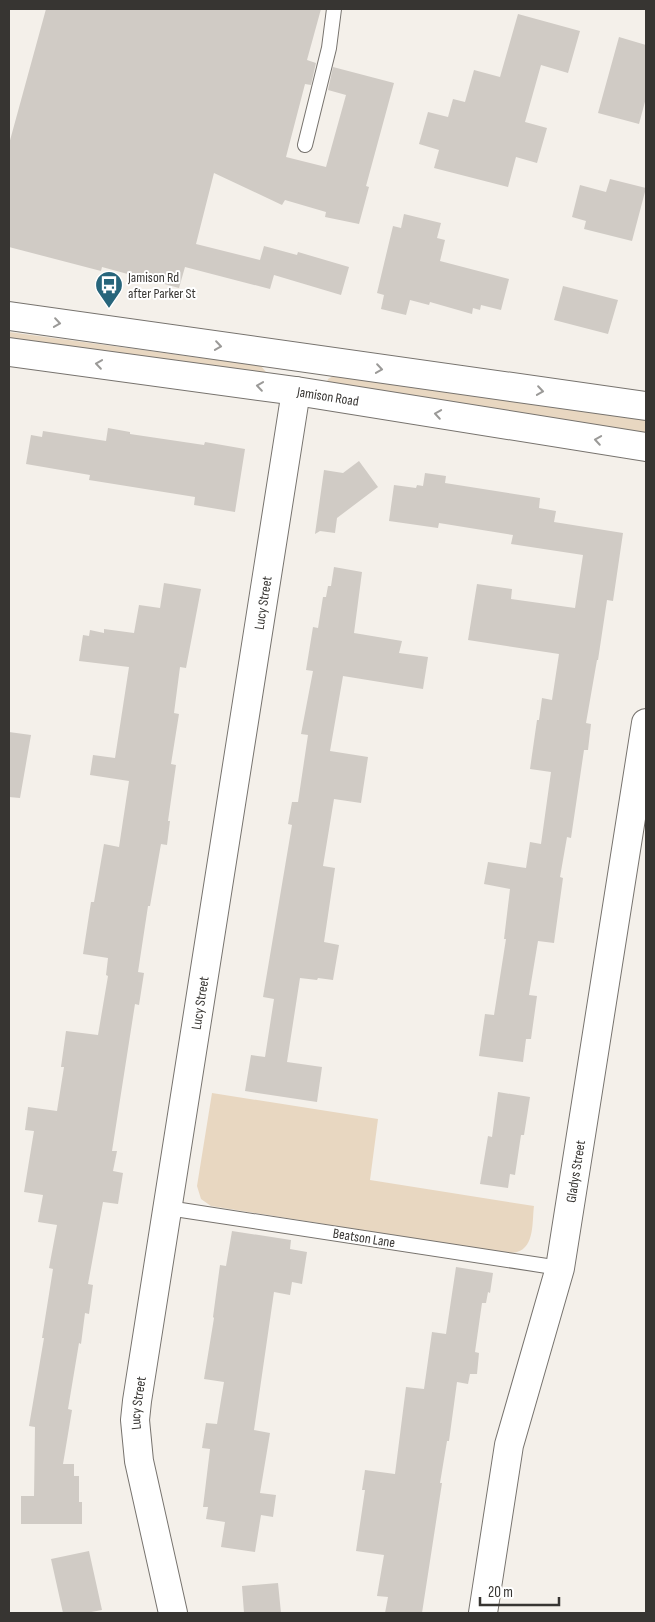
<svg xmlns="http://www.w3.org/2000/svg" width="655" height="1622" viewBox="0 0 655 1622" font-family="'Sofia Sans Condensed',sans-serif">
<rect width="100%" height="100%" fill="#f4f0ea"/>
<!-- green -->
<path fill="#e8d7c1" d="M9,332L261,366L266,372L265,378L9,340Z
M335,375L646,418V440L326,385L328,379Z
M212,1093L378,1119L370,1180L534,1206C532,1220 535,1247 517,1252C514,1253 508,1253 505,1253L211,1206L201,1199L197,1186Z"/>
<!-- building -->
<path fill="#d0cbc5" d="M46,9H321L307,60L316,63L311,85L305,84L286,157L326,167L346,95L328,90L333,67L394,83L366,186L369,187L359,224L325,217L326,212L285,200L282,205L214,173L196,244L260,260L264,246L297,255L298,252L349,267L341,295L274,275L270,289L185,267L179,288L102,267L101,271L9,247V144Z
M518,14L580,31L568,73L541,65L525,122L547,128L537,163L516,157L508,187L434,168L439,150L419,144L428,112L448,117L453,99L465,102L474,70L500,77Z
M619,37L646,45V98L639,124L598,113Z
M610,179L646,188L632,241L584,229L586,221L572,217L580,185L606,192Z
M404,214L441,223L437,238L445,240L440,261L509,279L501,310L481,305L480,310L473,308L472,314L430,302L429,305L410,300L406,315L381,309L384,295L377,293L393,226L401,228Z
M563,286L618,300L608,334L554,320Z
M108,428L130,432V434L204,445L205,442L245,449L235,512L194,505L195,497L89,480L90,475L26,464L31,435L42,437L43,431L106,441Z
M359,461L378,487L337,518L335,533L320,531L315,534L324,470L343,473Z
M425,473L446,476L445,483L540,498L539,508L556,511L554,522L623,533L613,601L607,600L598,660H597L586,723L591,724L588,750H584L571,838L567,837L560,877L563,878L554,943L538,941L529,995L537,996L531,1039H526L523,1062L479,1056L485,1014L494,1015L506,939H504L510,889L484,884L488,862L526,868L530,842L541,844L551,772L530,769L537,720H539L542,698L552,700L559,654L468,640L477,584L512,589L511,599L575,608L583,555L511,544L513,535L439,523L438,528L389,521L394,485L416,488L417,485L423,486Z
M334,567L362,572L354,633L402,641L399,653L428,657L423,689L343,676L330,751L368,757L361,803L334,799L323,866L335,868L324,942L339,945L333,980L318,978L317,980L300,978L287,1062L322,1067L317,1102L245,1091L251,1055L265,1057L274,999L263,997L292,825L288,824L292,802H298L308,735L301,734L313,671L306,670L313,627L318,628L323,597H326L328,586H331Z
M164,583L201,589L186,668L180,667L174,713L179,714L171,764L176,765L168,821H170L167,845L161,844L150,906H148L138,972L144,973L139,1005L135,1004L112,1151H117L113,1171L123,1173L118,1204L103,1202L88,1284L93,1285L89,1314L85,1313L81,1344L79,1343L68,1409L72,1410L63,1464H74V1476H79V1502H82V1524H21V1496H34L35,1427L29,1426L44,1338H42L53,1269L49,1268L57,1225L38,1222L43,1195L24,1192L34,1131L25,1130L28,1107L57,1111L64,1067H61L66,1031L98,1035L108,976L106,975L108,958L83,954L91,902H94L104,844L119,847L129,781L90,775L93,755L115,758L129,667L79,661L83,635L89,636L90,630L104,633V629L134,633L139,605L160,608Z
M9,732L31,735L20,798L9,797Z
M498,1092L530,1097L524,1135H521L515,1175L510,1174L508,1188L480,1184L488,1136L492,1137Z
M232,1231L291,1240L290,1249L307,1252L302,1284L292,1282L290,1295L274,1292L254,1430L270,1433L260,1493L276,1495L273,1517L261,1515L255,1552L221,1547L225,1522L206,1519L208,1507H203L210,1449L202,1448L206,1423L217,1424L224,1382L204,1379L214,1318L213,1317L220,1265L226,1266Z
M456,1267L493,1273L490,1293L488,1292L486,1303H482L475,1352L479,1353L477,1374H470L468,1384L457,1382L449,1441H447L440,1483H442L422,1613H385L388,1597L377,1596L384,1555L356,1551L365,1490H362L365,1470L395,1474L406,1387L424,1389L432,1332L446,1334Z
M89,1551L102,1610L86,1613H63L51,1559Z
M278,1583L281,1613H244L242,1586Z"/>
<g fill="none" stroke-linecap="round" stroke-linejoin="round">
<defs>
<path id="lane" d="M305,145L329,48L334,9
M168,1208L560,1268"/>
<g id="street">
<path id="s1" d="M173,1613L139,1461L135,1420L137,1401L296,391"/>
<path id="s2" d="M483,1613L509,1445L560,1268L646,723"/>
</g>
<g id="secondary">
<path d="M9,316L646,406"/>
<path id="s3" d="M9,352L296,391L646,447"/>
</g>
</defs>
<!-- lane casing -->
<use href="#lane" stroke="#77736e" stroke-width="16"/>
<!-- street casing -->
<use href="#street" stroke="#77736e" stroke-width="30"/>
<!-- secondary casing -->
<use href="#secondary" stroke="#77736e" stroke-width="30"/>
<!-- lane -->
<use href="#lane" stroke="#fff" stroke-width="14"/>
<!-- street -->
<use href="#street" stroke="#fff" stroke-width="28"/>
<!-- secondary -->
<use href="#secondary" stroke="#fff" stroke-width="28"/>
</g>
<!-- one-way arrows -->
<defs><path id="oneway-chevron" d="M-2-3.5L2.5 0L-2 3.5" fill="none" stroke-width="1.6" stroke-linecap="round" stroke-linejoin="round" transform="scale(1.25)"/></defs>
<g stroke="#9b9a98">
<use href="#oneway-chevron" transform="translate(57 323) rotate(8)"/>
<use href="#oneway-chevron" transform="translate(218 346) rotate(8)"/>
<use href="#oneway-chevron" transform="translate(99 364) rotate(-172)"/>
<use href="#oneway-chevron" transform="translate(379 369) rotate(8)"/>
<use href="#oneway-chevron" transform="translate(260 386) rotate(-172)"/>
<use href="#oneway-chevron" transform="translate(540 391) rotate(8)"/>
<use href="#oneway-chevron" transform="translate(438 414) rotate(-171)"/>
<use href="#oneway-chevron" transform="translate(598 440) rotate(-171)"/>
</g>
<!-- icons -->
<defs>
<symbol id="bus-pin" viewBox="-11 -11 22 30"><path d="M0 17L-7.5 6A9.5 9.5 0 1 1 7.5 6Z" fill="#27657b" stroke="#fff"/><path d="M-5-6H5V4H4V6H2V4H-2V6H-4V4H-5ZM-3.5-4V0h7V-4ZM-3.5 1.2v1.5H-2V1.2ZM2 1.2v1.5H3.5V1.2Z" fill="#fff"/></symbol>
</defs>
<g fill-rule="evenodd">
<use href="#bus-pin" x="93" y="269" width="32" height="43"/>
</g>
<g text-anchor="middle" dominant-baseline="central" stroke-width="4" stroke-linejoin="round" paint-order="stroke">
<!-- poi labels -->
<g font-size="14" fill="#373532" stroke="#fff" text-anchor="start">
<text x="128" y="277">Jamison Rd<tspan x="128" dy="16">after Parker St</tspan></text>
</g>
<!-- street labels -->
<g font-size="14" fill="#373532" stroke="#fff">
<text stroke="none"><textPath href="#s3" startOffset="322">Jamison Road</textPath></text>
<text stroke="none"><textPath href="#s1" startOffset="1024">Lucy Street</textPath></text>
<text stroke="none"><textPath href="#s1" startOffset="619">Lucy Street</textPath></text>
<text stroke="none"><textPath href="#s2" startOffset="452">Gladys Street</textPath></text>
<text transform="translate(364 1238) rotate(9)">Beatson Lane</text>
<text stroke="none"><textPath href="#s1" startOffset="214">Lucy Street</textPath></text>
</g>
</g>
<!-- border -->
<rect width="655" height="1622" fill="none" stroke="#373532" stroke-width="20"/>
<!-- scale -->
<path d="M480 1597v8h79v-8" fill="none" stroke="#373532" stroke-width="2.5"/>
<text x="488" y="1597" font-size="15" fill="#373532" stroke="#ffffff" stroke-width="4" paint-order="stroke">20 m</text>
</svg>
